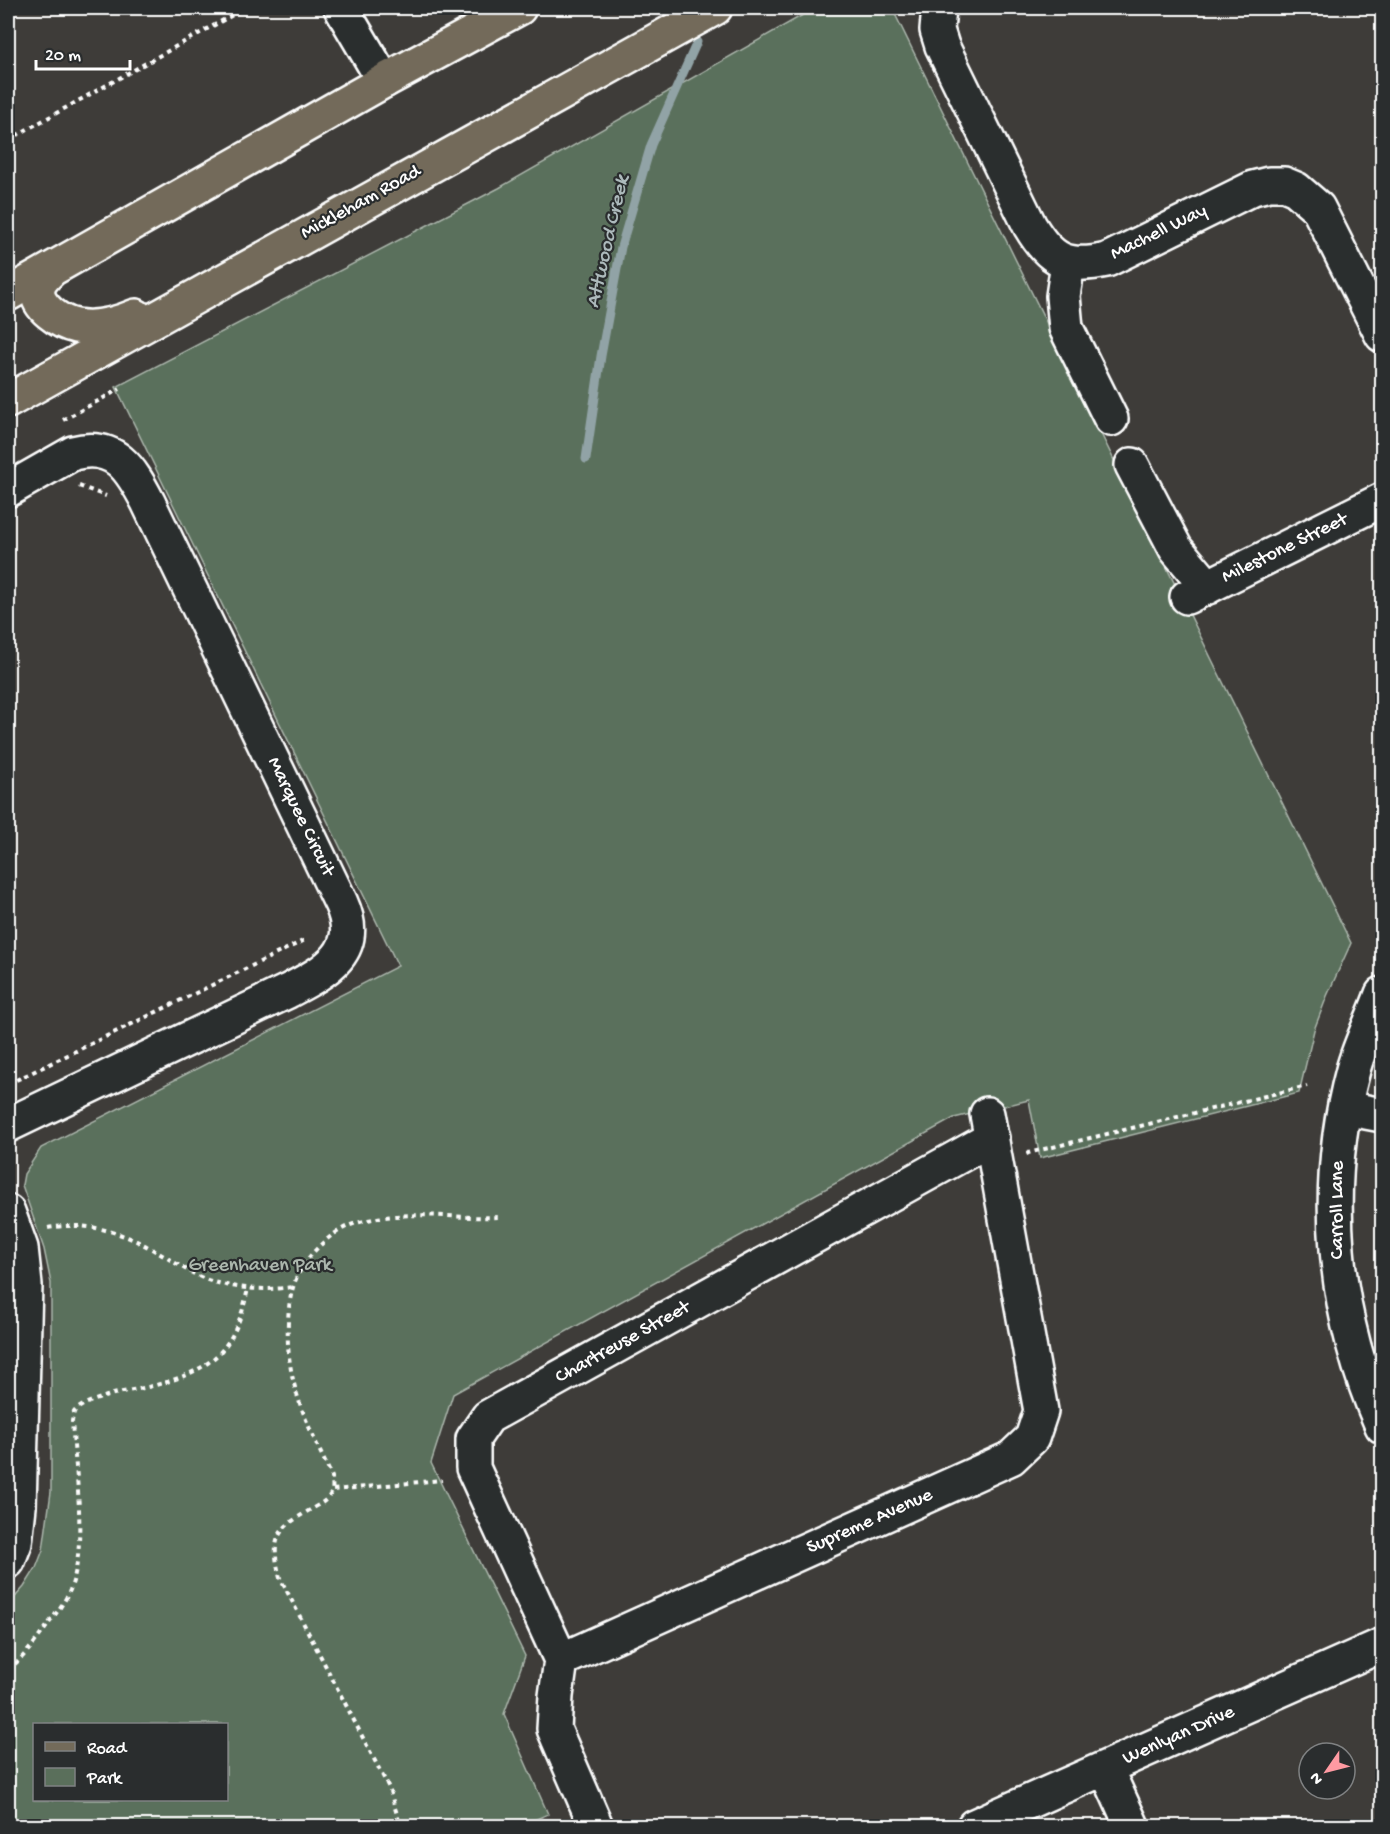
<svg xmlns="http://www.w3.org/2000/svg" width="1390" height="1834" viewBox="0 0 1390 1834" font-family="'Gochi Hand',sans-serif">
<rect width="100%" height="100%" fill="#3e3c39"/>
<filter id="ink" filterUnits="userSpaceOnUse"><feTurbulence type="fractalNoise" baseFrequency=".0167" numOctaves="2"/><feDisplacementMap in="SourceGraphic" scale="12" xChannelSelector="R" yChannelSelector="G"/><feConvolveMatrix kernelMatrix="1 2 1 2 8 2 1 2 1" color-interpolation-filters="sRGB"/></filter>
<g filter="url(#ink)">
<!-- green -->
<path fill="#5a6f5b" stroke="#acb7ad" stroke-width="1.5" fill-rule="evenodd" d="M815,8H892L1351,943L1327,996L1314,1030L1299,1093L1040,1158L1029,1100L954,1118L453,1394L431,1463L525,1656L504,1714L548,1814L521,1826H8V1605L24,1587L36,1568L43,1550L51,1492V1283L44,1249L22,1185L24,1174L41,1148L398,966L116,387L499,188ZM34,1724H226V1800H34Z"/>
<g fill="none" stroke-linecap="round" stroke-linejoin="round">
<!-- stream -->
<path stroke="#91a3a6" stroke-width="9" d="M586,459L601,356L621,247L651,145L697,42"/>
<defs>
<path id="minor" d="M341,8L384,81
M939,8L937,30L942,46L1030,226C1051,261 1067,269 1107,260L1253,188L1269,184H1284L1296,189L1318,208L1382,335
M1068,263L1063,296L1066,328L1111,419
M1132,465L1176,549L1208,587
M8,490L73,453C115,442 131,469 148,502L341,903C363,952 326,971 288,991L8,1125
M1187,597L1382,500
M1382,994C1373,1019 1360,1044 1353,1070C1321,1190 1333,1314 1382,1426
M1345,1108L1382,1115
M8,1212L21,1248L25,1285L19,1507L15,1543L8,1561
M561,1660L473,1468V1439L488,1417L992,1138
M1106,1769L1132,1826
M596,1826L554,1729L556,1696L561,1660L1011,1458L1032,1438L1041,1411L987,1114
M974,1826L1382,1645"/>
<path id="major" d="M51,270C46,275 39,281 38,289C35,307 61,323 76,326C97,330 117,324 136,316
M8,294L384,81L519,8
M8,401L715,8"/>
</defs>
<!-- minor casing -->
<use href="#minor" stroke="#fff" stroke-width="38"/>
<!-- major casing -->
<use href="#major" stroke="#fff" stroke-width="38"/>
<!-- path -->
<path stroke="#fff" stroke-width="4" stroke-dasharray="4.5 4.5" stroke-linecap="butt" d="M8,140L245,8
M63,420L120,389
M79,486L106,496
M8,1084L307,939
M1029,1155L1028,1153L1307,1086
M48,1228C87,1221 124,1232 157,1252C173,1261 188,1272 205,1279C232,1289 264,1291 292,1287
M333,1490L442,1480
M8,1670C23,1658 33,1645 45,1629C53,1617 64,1604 70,1590C88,1545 75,1469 72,1421L74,1412C82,1403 96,1400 107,1396C122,1391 137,1390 152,1386C212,1371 236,1349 248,1288
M399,1821L389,1788L280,1578C269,1534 279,1528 315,1507C322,1503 329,1499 332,1491C333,1487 332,1481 332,1477C307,1423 285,1383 288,1322C289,1295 294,1275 311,1255C324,1240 340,1227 360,1222C406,1209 453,1219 500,1217"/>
<!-- minor -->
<use href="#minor" stroke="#2a2d2e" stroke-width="33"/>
<!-- major -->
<use href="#major" stroke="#736b5a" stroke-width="33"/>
</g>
</g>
<g text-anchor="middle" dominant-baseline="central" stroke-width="4.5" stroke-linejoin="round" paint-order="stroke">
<!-- street labels -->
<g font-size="20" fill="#fff" stroke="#2a2d2e">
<text transform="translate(361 203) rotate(-29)">Mickleham Road</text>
<text transform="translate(1159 233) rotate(-26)">Machell Way</text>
<text transform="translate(1285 549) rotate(-26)">Milestone Street</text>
<text transform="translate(300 817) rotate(64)">Marquee Circuit</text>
<text transform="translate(1338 1210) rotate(-90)">Carroll Lane</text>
<text transform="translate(623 1343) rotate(-29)">Chartreuse Street</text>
<text transform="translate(870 1522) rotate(-24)">Supreme Avenue</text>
<text transform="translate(1179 1736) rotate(-24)">Wenlyan Drive</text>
</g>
<!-- park labels -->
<g font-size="20" fill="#acb7ad" stroke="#2a2d2e">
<text x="260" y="1266">Greenhaven Park</text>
</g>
<!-- water labels -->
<g font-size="21" font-style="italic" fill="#adbabc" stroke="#2a2d2e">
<text transform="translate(609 242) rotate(-77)">Attwood Creek</text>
</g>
</g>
<!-- margin -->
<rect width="1390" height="1834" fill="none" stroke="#2a2d2e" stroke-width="30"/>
<rect x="15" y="15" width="1360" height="1804" fill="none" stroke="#fff" stroke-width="2" filter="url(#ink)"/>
<!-- legend -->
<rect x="33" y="1723" width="195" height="78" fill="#2a2d2e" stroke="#7f8182" stroke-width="1.5"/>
<rect x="45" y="1742" width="30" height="9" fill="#736b5a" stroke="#7f8182" stroke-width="1.5"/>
<text x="87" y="1753" font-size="18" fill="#ffffff">Road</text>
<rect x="45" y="1768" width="30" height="18" fill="#5a6f5b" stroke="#7f8182" stroke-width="1.5"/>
<text x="87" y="1783" font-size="18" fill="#ffffff">Park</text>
<!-- north arrow -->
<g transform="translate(1327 1771) rotate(235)"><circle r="28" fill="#2a2d2e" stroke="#7f8182" stroke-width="1.5"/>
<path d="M0-4.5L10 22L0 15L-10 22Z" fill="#ff9aa2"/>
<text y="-9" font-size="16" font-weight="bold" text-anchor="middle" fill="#ffffff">N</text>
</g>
<!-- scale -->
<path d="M36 60v9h94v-9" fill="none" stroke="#ffffff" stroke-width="3"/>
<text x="45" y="60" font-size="18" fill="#ffffff" stroke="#2a2d2e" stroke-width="4.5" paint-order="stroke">20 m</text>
</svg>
